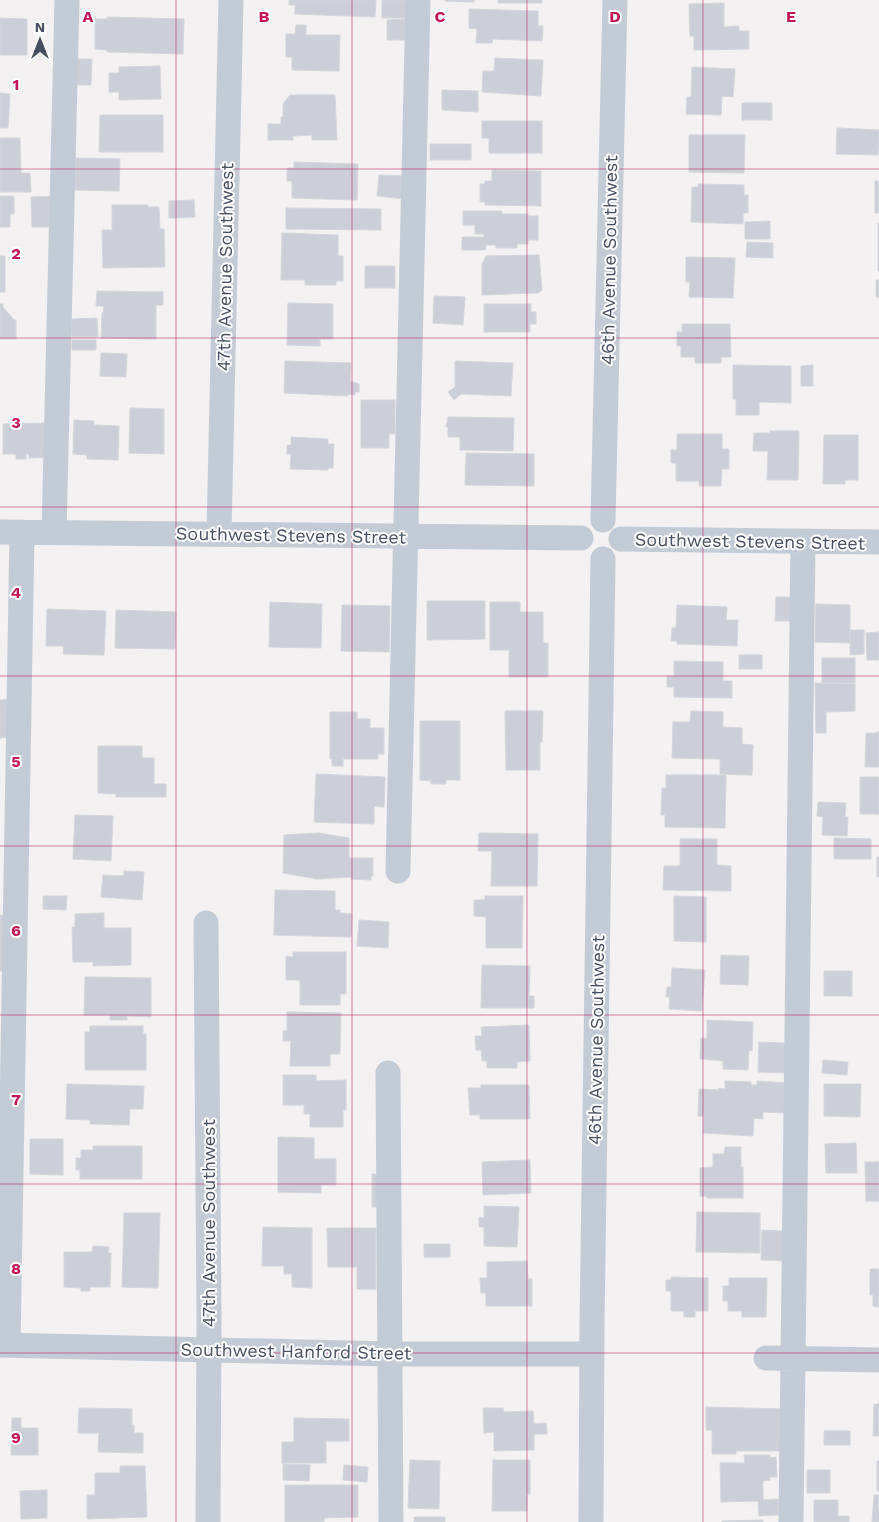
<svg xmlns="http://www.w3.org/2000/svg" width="879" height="1522" viewBox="0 0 879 1522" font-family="'Work Sans',sans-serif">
<rect width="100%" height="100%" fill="#f3f1f1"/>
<!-- building -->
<path fill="#cccfd7" stroke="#d4d6dd" d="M289,0H376L375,17L295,14V5H289Z
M382,0H406L407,18H382Z
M445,0H474V2L445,1Z
M498,0H542V3H498Z
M724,3V27L739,26V31H749V49L694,50V36H690L689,4Z
M469,9L538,11V26H543L542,41L493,39L492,43H476L477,29L469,28Z
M107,17L184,19L183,54L107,52V50L95,49V19H107Z
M0,18L27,19V55H0Z
M408,19V40H387V20Z
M296,25H306V35H340L339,71L292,70V57H286V34H295Z
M495,58L543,60L541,96L482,92L483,71H494Z
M77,59H92L91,85H76Z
M160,66L161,99L119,100V92H109V73H119V67Z
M692,67L735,69L733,97L722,96L721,115L686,114L687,97H691Z
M442,90L478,91V112L442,110Z
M0,93L10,94L8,128H0Z
M290,95H335L337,140H312V135L293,136V140H268V124H281V117H283V104Z
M742,103H772V120H742Z
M100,115H163V152H99Z
M482,121H542V153H489V138H482Z
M837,128L879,130L878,155L836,154Z
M689,135H745L744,173L689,172Z
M0,138H20L21,173H30L31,192H0Z
M430,144H471V160H430Z
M76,158L120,159L119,191L75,190Z
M294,162L358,164L357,200L292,198V181H287V168H294Z
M492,170L541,171V206L485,205V202H480V184H485V181H492Z
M379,175L406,176L404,199L377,196Z
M875,181H879V213H875Z
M698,184L744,185V195H748V213H743V224L691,222L692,187H698Z
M0,196H14V214H10V227H0Z
M60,196V227H32L31,197Z
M194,200L195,217L169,218V201Z
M112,205H148V207H159L160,229H164L165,267L103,268L102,230H112Z
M286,208L381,209V230L286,229Z
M463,211H502V214H528V216H538V240H528V244H517V248H496V245H486L485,250H462V237H484V234H475V225H463Z
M770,221V239H745V222Z
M878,223H879V271H878Z
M282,233L338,235V256H343V281H336V285H305V280H281Z
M747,242L773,243V258L746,257Z
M539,255L542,290L538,293L482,295V264L486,256Z
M0,256H5V292H0Z
M686,257L735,258L733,298L689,297L690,282H686Z
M365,266H395V288H365Z
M876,280H879V297H876Z
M97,291L163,292V305H156V339L101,338L102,313H103L104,306H96Z
M434,296L465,297L463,325L433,323Z
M288,303L333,304V339H320V346L287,345Z
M0,304H3V307L14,320H16V339H0Z
M484,304H531V312H536V324H530V332H484Z
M97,318L98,337H72L71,319Z
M682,324H730L731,357H721V363H695V357H681V346H677V332H682Z
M72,340H96V350H72Z
M101,353L127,354L126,377L100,376Z
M285,361L351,363L350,381L359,384V392H355V395L348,394V396L284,393Z
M455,361L513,363L511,396L461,394L454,400L448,392L455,387Z
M733,365L791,366V403L759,402V415H736V399H733Z
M813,365V386H801V366Z
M361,400H395V434H389V448H361Z
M130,408L164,409V454L129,453Z
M448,417L514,418L513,451L460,450V437H448V427H446Z
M74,420L94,421V425L119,426L118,460L87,459V455L73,454Z
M47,423L48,457L29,458V454H26V459H16V454H3V424Z
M770,431H799L798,480H767L768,451H753L754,433H770Z
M677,434H722V449H729V469H722L721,486H699V481H676V463H671V450H677Z
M824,435H858V480H845V484H823Z
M291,437L328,439V444H334L333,468H328V470L290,469L291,454H287V445H291Z
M466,453L534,454V486L465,485Z
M776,597H793L792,621H775Z
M427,601H485V639L427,640Z
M270,602L322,604L321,648L269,647Z
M490,602H520V612H543V643H548V677H509V650H490Z
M816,604L850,605V643L815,642Z
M342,605L390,606L389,652L341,651Z
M677,605L727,607L726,620H738L737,646L677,644V641H671L672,628H676Z
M47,609L106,611L104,655L63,654L64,646H46Z
M116,610L176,612L175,649L115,648Z
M850,630H864V654L850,655Z
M879,632V660H867L866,633Z
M739,655H762V669H739Z
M822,658H855V683H822Z
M674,661L723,662V681H732V698L674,697V687H667V676H674Z
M815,683L855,684V711L826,712V733H816Z
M11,699L12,737L0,738V700Z
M505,711H543L542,742H540V770H506Z
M691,711L723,712V727L742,728V744L753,745L752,775L720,774V759L672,758L673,722H690Z
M330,712H357V719H370V728H384V754H378V759H343V766H332V759H330Z
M420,721H460V780H446V784H431V781L420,780Z
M879,731V767H865L866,733H876Z
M98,746H142V758H154V784H166V797H116V794L98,793Z
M316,774L385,777L384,807L374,806V824L314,822Z
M666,775H726L725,828L665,827V815H661L662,788H666Z
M860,777H879V814H860Z
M818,802L846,803L845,817H848L847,836L822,835L823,817L817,816Z
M75,815L113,816L111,861L73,859Z
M319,833L349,838V858H373V876H371V880L351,879V877L317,879L283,873L284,835Z
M479,833L538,834L537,886H491L492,851H478Z
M834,838L871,839V859H834Z
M680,839H717V865L731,866V891L663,890L664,866H680Z
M877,857H879V877H877Z
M124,871L144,872L142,900L101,897L103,875L124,876Z
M275,890L335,891V910H340V913L352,914L351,937L274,935Z
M43,896H67L66,910L43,909Z
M485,896H523L522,948H486V917L474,916V900H485Z
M674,896L706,897V942L674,941Z
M104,913V928H131V965L93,966V962H73L72,927H75V914Z
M0,915H11V971H0Z
M359,920L389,922L388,948L357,946Z
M293,952H346V994H340V1005H300V980H286V956L293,957Z
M721,955L749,956L748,985L720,984Z
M482,965L530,966L529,996H534V1008H481Z
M672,968L705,970L702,1011L669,1009L670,997H666L667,987H671Z
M824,971H852V996H824Z
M85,977L151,978V1017L127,1016V1020H110V1015H84Z
M287,1012L341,1013L340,1054H330V1066H290L291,1041H283V1031H287Z
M707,1020L753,1022L752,1051L749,1050L748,1070L723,1069V1061L700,1059L701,1038H707Z
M529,1025L530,1061L517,1062V1068H487V1061H482L481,1050H476L475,1036H482L481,1027Z
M90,1026H143V1034H146V1070H85V1032H90Z
M759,1042L786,1043L785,1073L758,1072Z
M823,1060L848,1062L847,1075L822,1073Z
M283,1075H316V1081L346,1080V1110H343V1127H310V1114H304V1105H283Z
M725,1081L751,1082V1085H757V1081L789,1083L788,1113L763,1112V1119L754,1118L753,1136L703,1133L704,1116H698L699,1089L718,1090L719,1088L725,1089Z
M67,1084L144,1086L143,1109H130L129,1125L90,1124V1120L66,1119Z
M824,1084H861L860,1117L824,1116Z
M481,1085H529L530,1119H480V1115H470L468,1088H481Z
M278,1137L314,1138V1159H336V1185H321V1193L278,1192Z
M30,1139H63V1175L30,1174Z
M856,1143L857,1173H826L825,1144Z
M93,1146H142V1179H80V1170H76V1158H81V1150H93Z
M725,1147H741V1167H743V1198H707V1196H700V1168L713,1167V1154H724Z
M530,1160L531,1193L483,1195L482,1162Z
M865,1162H879V1201H866Z
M372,1174H385V1207H372Z
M484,1206L519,1207L517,1247L484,1246V1227H479V1217L484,1218Z
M697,1212L760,1213V1253L696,1252Z
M124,1213H160L158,1288L122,1287Z
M263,1227L312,1228V1288L292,1287V1274H284V1266H262Z
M327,1228H376V1289H357V1267H328Z
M762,1230L785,1231L784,1261L761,1260Z
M424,1244H450V1257H424Z
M93,1246L109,1247L108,1253H111L110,1287H90V1291H81V1288L64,1287V1252H92Z
M527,1261L528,1279H532V1306H486V1293H481L480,1278H487V1262Z
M870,1269H879V1307L873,1306V1295H870Z
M671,1277L708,1278V1311H695V1317H684V1311H671V1291H666V1280H671Z
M729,1278H767L766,1317H742V1311H728V1301H723V1286H729Z
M874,1404H879V1436H873Z
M706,1407L783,1409V1451H736V1454H712V1430H706Z
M79,1408L132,1409V1425H134V1433H143V1453L98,1452L99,1433H78Z
M483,1408H503L504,1412L533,1411L534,1424L546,1423L547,1434H534V1450L494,1451V1432L484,1433Z
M12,1418H21V1428H38V1455H11Z
M294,1418L349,1419V1441H326V1463H282V1442H294Z
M824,1431H850V1445H824Z
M744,1455H770V1458L776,1457L777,1477H770V1480L763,1481V1500L778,1499L779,1515L759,1516L758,1501L721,1502L720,1463H745Z
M410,1460L440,1461L439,1509L408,1508Z
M493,1460H530V1494H527V1511H492Z
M877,1461H879V1491H877Z
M283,1464L310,1465L309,1481L283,1480Z
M344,1465L368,1467L367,1482L343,1480Z
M120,1466H145L147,1517L87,1519V1495H95V1473H120Z
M807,1470H830V1493H807Z
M285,1485H358V1517L324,1518V1522H285Z
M47,1490V1518L21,1519L20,1491Z
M874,1495H879V1522H872Z
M814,1500H838V1516H849V1522H814Z
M414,1517H445V1522H414Z
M763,1520V1522H722V1521Z"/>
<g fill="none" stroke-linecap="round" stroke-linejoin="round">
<!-- minor -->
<path stroke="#c3cbd7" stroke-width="25" d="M603,520L615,0
M0,532L581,538
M54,532L67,0
M219,533L231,0
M621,539L879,542
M398,871L418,0
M206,923L209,1318L208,1522
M388,1073L391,1522
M0,1345L391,1354H591
M8,1345L22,532
M766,1358L879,1360
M591,1522L592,1324L603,559
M791,1522L803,542"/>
</g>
<!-- grid -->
<path fill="none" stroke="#c2185b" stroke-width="1" stroke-opacity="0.55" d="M176,0V1522M352,0V1522M527,0V1522M703,0V1522M0,169H879M0,338H879M0,507H879M0,676H879M0,846H879M0,1015H879M0,1184H879M0,1353H879"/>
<g text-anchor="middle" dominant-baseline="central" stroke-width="4" stroke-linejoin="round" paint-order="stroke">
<!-- street labels -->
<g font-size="18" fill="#465161" stroke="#fff">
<text transform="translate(609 260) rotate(-89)">46th Avenue Southwest</text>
<text transform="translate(225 267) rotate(-89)">47th Avenue Southwest</text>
<text transform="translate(291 535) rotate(1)">Southwest Stevens Street</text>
<text transform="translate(750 541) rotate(1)">Southwest Stevens Street</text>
<text transform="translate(596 1040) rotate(-89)">46th Avenue Southwest</text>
<text transform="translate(208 1223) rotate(-90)">47th Avenue Southwest</text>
<text transform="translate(296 1351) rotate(1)">Southwest Hanford Street</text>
</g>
</g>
<g font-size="16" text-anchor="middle" font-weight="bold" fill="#c2185b" stroke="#fff" stroke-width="4" stroke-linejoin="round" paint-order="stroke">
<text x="88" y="22">A</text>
<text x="264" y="22">B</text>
<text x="440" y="22">C</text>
<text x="615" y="22">D</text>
<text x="791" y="22">E</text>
<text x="16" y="90">1</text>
<text x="16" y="259">2</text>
<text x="16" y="428">3</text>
<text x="16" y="598">4</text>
<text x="16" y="767">5</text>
<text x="16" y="936">6</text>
<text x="16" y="1105">7</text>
<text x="16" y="1274">8</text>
<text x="16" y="1443">9</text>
</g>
<!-- north arrow -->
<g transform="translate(40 40)" stroke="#ffffff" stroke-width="4" paint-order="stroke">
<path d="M0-4L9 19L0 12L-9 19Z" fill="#465161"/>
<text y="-8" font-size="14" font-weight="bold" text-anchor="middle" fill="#465161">N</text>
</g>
</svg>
